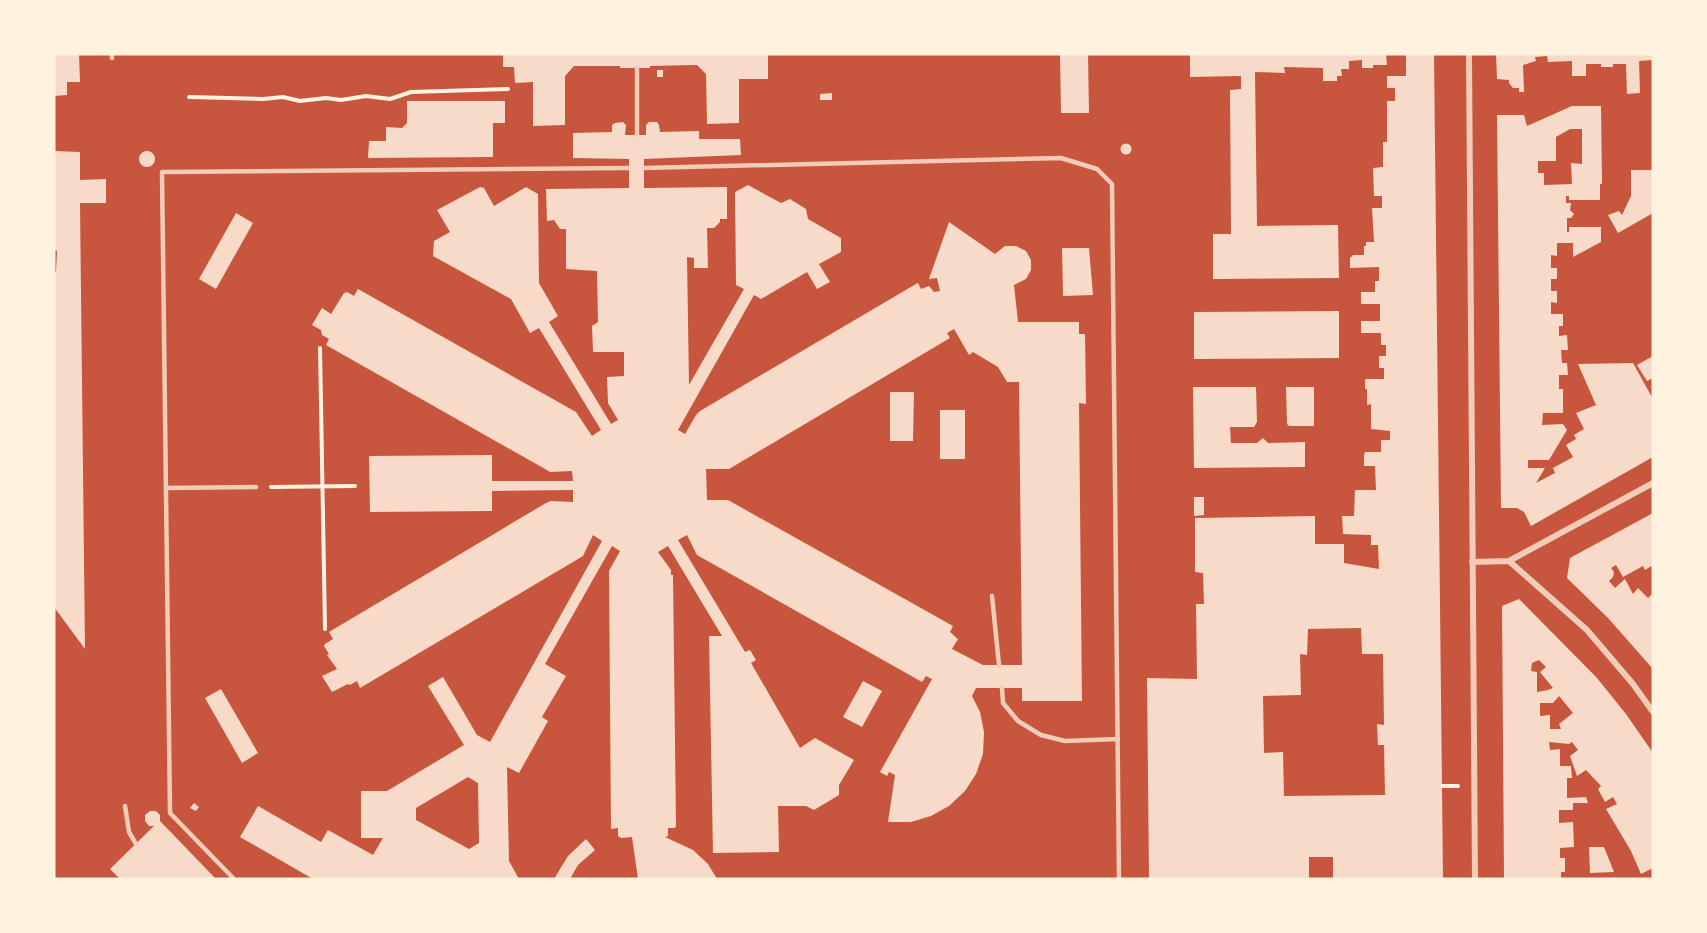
<svg xmlns="http://www.w3.org/2000/svg" width="1707" height="933" viewBox="0 0 1707 933" font-family="'PT Sans Narrow',sans-serif">
<rect width="100%" height="100%" fill="#c8553d"/>
<!-- building -->
<path fill="#f7dbc8" fill-rule="evenodd" d="M54,54H79L80,82H67V95L54,96Z
M503,54H768V79H739V123L707,124L706,74L697,65L650,66V68H620V66H574L565,76V125L533,126V82L515,83L514,67H503Z
M1060,54H1088L1089,113H1061Z
M1190,54H1386L1387,65H1373V68H1362V60L1349,61V69H1341L1342,76H1337V81H1323V68L1284,67L1285,73L1255,72L1257,226L1338,225L1339,278L1213,279V234H1231L1230,90L1241,89V76L1190,77Z
M1406,54H1434L1443,879H1333V857H1309V879H1149L1147,678L1197,679L1196,604H1204L1203,573L1195,572V518L1315,516V544H1344V563L1379,569L1378,545H1371V535L1343,534L1342,516H1354L1355,490H1376L1375,466H1364V455L1365,452H1381V440H1390V431L1371,429V404L1367,405V389H1365V379H1384V368H1379V356H1386V345H1381V333H1361V321H1380V304H1361V292H1375V281H1379V267L1350,268V258L1353,255H1364V246H1366V242H1374L1372,208H1382V196H1374L1373,168L1383,167V142H1387V101H1395V88H1387V76H1406ZM1361,628L1362,654H1383L1384,725L1377,724L1378,745H1384L1385,795L1284,796L1283,752L1264,753L1263,696L1301,695L1300,654L1307,655L1308,629Z
M1496,54H1653V60L1639,61L1640,93L1627,94L1626,64H1613V67H1601V64H1586V76H1572V61L1548,62L1547,56L1535,57L1536,61L1523,65L1524,92H1519V88H1513L1509,83V80L1497,79Z
M657,70H663V77H657Z
M832,93V100H820V94Z
M407,101H505V123H493V157L368,158L369,141H386V127L402,128L407,123Z
M1572,106H1601L1602,184H1600V200H1569V196H1566V203H1571L1570,210L1574,214L1571,218H1567V232H1569V227H1601V242L1573,257V243H1557V256L1551,255V268H1557V279H1551V291H1557V303L1551,302V314H1563V326H1559V336L1567,335L1568,350H1561L1562,363H1567L1568,375H1559V389H1563V413H1543L1542,425L1563,424L1567,430L1549,460H1528V468H1545L1536,483L1555,473L1553,468L1573,457L1566,445L1576,439L1574,435L1584,429L1576,413L1596,405L1578,364L1633,363L1653,399V457L1531,526L1524,512L1517,508H1501L1497,115H1524L1527,126ZM1570,129H1582V164L1571,163L1572,184L1544,185V173H1538V161H1556V137Z
M623,122L626,125L625,135H646V125L649,122H657L659,125L660,132L699,131V139H740L741,155L644,159V188L727,187V219H720V222L714,228H707L708,268H694V258L687,257L689,385L744,289L736,285L735,192L748,185L781,203L790,199L806,209L808,219L841,238V252L819,264L830,282L817,289L807,272L761,299L754,295L678,430L685,434L696,415L700,411L916,284L918,283L921,289L929,286L934,292L940,291L937,278L929,279L949,222L995,254L1005,246H1016L1026,251L1031,260V270L1026,279L1014,285L1018,322H1079V334H1085L1086,404L1079,403L1082,701H1022V688H976L972,696L980,712L984,732L983,754L976,774L965,791L949,806L931,816L911,822H888L895,775L889,772L887,776L880,772L932,679L926,676L922,682L697,555L687,535L678,540L745,652L750,650L756,660L751,663L800,748L815,738L854,760L839,785V795L814,810L806,806H778L779,852L713,853L709,636H722L668,546L658,552L671,570V575H673L676,826L675,828H668V836L665,837L693,850L708,864L717,879H638L632,837L621,838L618,836V828L611,829L609,571L620,551L612,546L545,664L566,676L542,717L548,721L519,773L507,767L509,861L519,879H313L240,837L258,806L321,842L328,830L373,855L383,838H361V791H387L464,745L428,686L443,677L477,735L490,742L602,541L593,535L583,556L360,688L357,681L350,685L348,684L332,692L322,676L337,669L327,655L329,654L324,646L325,644L333,639L329,632L546,503L551,501L573,502V490L492,491V511L370,512L369,456L492,455V481H573L572,471L550,472L545,469L326,345L329,339L322,335L321,330L312,325L322,308L331,314L344,293L347,292L354,296L358,289L576,412L592,436L601,430L539,328L530,333L511,299L433,256L434,241L450,232L437,210L480,187L484,188L494,206L526,187L538,194L539,283L558,316L549,322L611,424L618,420L608,403L607,377L624,376V352H593L592,326L598,322L597,271L566,269V229H560L554,220L547,221L546,189L629,188V159L573,158V133L612,132V125L615,123ZM954,329L969,355L973,352L998,367L1007,382H1019L1022,665H983L952,649L958,639L950,632L953,626L728,500H707L706,469H729L950,338L947,333ZM468,777L478,783L479,843L469,849L416,820V808Z
M1120.5 149a5.5 5.5 0 1 1 11 0a5.5 5.5 0 1 1-11 0Z
M54,151L80,152V180L106,179V203H80L85,649L54,607V272H56L57,251L54,250Z
M139 159a8 8 0 1 1 16 0a8 8 0 1 1-16 0Z
M1631,170H1652L1653,213L1618,233L1608,215L1619,211L1622,215L1631,196Z
M236,213L253,223L216,289L199,279Z
M1062,248H1089L1093,295L1063,296Z
M1339,311V358L1194,359V312Z
M1653,356V378L1647,381L1637,365Z
M1193,387H1256L1257,422L1254,427H1230L1231,443H1257L1263,438L1268,443L1305,442V467L1194,468Z
M1286,387H1314V426H1289L1287,424Z
M890,392H914L913,441H890Z
M940,410H965V459H940Z
M1194,497H1204V515L1194,516Z
M1653,513V565L1645,570L1643,566L1623,577L1616,565L1611,568L1614,572L1613,577L1609,581L1615,588L1625,579L1633,594L1638,588L1648,598L1653,593V669L1608,618L1567,578L1570,558Z
M1519,599L1597,678L1626,714L1653,753V868L1641,874L1631,851L1606,809L1617,804L1613,797L1605,802L1598,789L1601,786L1586,770L1577,776L1570,756L1578,750L1572,742L1569,744L1549,742L1550,750L1560,749V766H1571L1572,778H1567V798L1586,797L1588,803H1573V810H1559V823L1573,822L1574,847L1560,848V858H1565V872H1561V879H1504L1502,606ZM1539,660L1546,667L1540,672L1553,688L1548,690L1537,692V672L1531,671L1532,663ZM1559,696L1573,713L1559,724L1561,729H1550V715L1540,716V703H1553Z
M863,681L882,691L862,727L843,717Z
M221,689L258,753L242,763L205,698Z
M194,803L199,807L196,811L190,808Z
M150,811H156L160,815V821L216,879H120L110,869L154,826H149L145,821V815Z
M586,839L595,850L578,865L570,879H554L568,856Z
M1589,847H1604L1614,872L1590,873Z"/>
<g fill="none" stroke-linecap="round" stroke-linejoin="round">
<!-- path -->
<path stroke="#fff3e0" stroke-width="4" d="M189,97L263,99L283,97L300,101L326,98L341,100L366,96L390,99L411,92L508,89
M320,348L325,629
M271,487L355,486
M1442,786H1458"/>
<!-- service -->
<path stroke="#f1ccb7" stroke-width="4.5" d="M112,54V58
M637,68V135
M644,168L1061,158L1097,169L1112,184L1119,879
M166,488L256,487
M992,596L999,665
M1002,688L1003,703L1018,721L1041,735L1065,741L1118,739
M125,806L129,832L136,844
M234,879L170,813L162,172L628,168"/>
<!-- minor -->
<path stroke="#f1ccb7" stroke-width="6" d="M1469,54L1475,879
M1509,561L1587,630L1633,684L1653,712
M1472,562L1509,561L1653,483"/>
</g>
<!-- border -->
<rect width="1707" height="933" fill="none" stroke="#fff3e0" stroke-width="111"/>
</svg>
